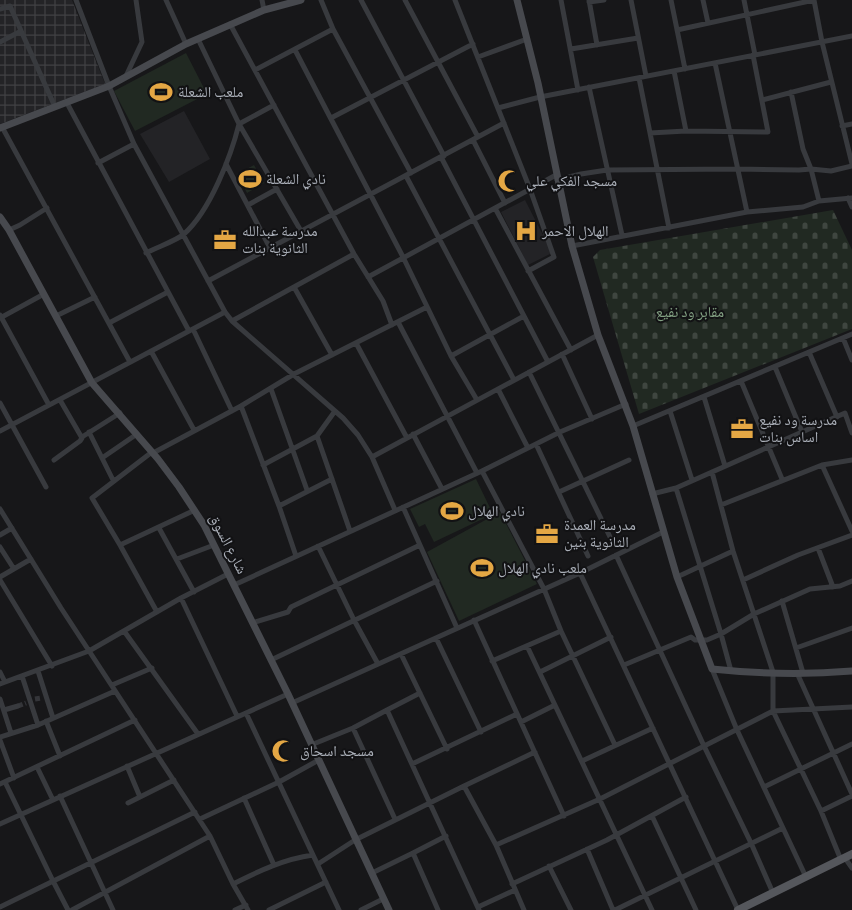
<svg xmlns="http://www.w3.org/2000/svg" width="852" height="910" viewBox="0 0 852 910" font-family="'Source Sans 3','Noto Naskh Arabic',sans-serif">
<defs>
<pattern id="industrial-grid" width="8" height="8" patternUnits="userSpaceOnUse" patternTransform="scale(1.25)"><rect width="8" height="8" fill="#232326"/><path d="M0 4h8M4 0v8" fill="none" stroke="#404043"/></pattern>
<pattern id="cemetery-stones" width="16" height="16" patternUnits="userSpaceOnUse" patternTransform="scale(1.25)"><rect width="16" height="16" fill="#212922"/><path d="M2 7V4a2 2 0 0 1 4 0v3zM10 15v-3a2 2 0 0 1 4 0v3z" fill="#3f4640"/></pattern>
</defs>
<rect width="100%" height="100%" fill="#171719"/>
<!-- built -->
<path fill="#232326" d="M184,111L210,159L169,182L140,134Z
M525,200L552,253L528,265L501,212Z"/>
<!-- industrial -->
<path fill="url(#industrial-grid)" d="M0,0H72L105,84L0,124Z"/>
<!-- cemetery -->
<path fill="url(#cemetery-stones)" d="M833,210L852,250V329L639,414L593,257L600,250Z"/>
<!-- pitch -->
<path fill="#212922" d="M186,53L207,94L135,131L114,91Z
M254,165L264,183L247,193L237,174Z
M476,479L493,514L434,542L425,524L419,527L410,509Z
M500,512L537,584L459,621L427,552Z"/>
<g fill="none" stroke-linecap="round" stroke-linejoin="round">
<!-- street-tunnel -->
<path stroke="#343539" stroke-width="5" stroke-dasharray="5 2.5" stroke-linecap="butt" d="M35,699L41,698
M18,706L26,703"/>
<!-- street -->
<path stroke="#383a3e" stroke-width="5" d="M76,0L109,86L134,144L225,312L232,321L343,418L358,435L372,457L395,510
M166,0L186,44
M262,0L264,10
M321,0L333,29L411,173
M361,0L444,156
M405,0L478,137
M455,0L530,189L554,257L528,271
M561,0L578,90
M589,0L597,45
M631,0L646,76
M671,0L685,69
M703,0L708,23
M744,0L755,55
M814,0L822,42L852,164
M589,2L604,0
M0,9L10,6L55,107
M230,24L354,254L383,301L392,325
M677,30L814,0
M198,39L239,124L301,231
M0,42L21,31
M571,49L638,38
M295,50L403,257L451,356L477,400
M478,57L527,39
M715,63L747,212
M255,70L333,29
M674,71L686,131
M126,76L142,42L136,0
M639,78L669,228
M589,87L622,235
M791,92L803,149L811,169L831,171L852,166
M762,100L831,82
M67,103L189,331
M498,108L540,97L852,36
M331,118L473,44
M842,126L852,124
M2,127L130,362
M650,133L686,131L768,132L753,55
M473,140L505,203
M441,157L548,362
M98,163L134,144
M226,164L270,248
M406,176L514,380
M557,180L581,174L607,170L738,169L799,170L811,169L819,201
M848,198L852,207
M248,205L277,189
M495,208L571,350
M9,230L20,225L47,208
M572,246L747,212L803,207L819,201L852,198
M146,253C157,247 176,241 184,234C210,211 231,156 239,124L274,105
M368,277L556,175
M208,281L504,123
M294,287L332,355
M0,315L49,405
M56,316L95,297
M0,318L44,294
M232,321L354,254
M398,322L477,473
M109,323L168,292
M193,329L232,411
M843,338L852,360
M356,343L407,438
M151,351L194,430
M809,352L837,417
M562,354L592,419
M451,356L524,316
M775,367L802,432
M529,372L613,543
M741,381L782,479
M271,389L307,490
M498,389L528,448
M704,397L725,466
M0,403L46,487
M241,406L279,506L296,556
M670,411L692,480
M633,426L852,334
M0,431L225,312
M89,432L113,480
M413,434L442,489
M317,436L350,531
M82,437L120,413
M536,444L588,556
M153,453L241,406L294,374L427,307
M372,457L598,335
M102,458L137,434
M54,460L80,441L82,438L60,400
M263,465L317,436L335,411
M822,465L852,531
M482,471L544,589L561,631L615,745
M712,472L733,551L773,672V711L821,811L841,860
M676,488L721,634L731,671
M559,492L629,460
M652,494L676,488L845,413L852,433
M721,505L822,465L852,460
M279,506L332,479
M403,507L457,628
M0,509L61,608L210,836L233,884L248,910
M159,528L194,592
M0,535L12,528
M120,545L92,498L152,452
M318,546L354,620L378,664
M0,547L14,569
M818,548L833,587
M616,555L704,746L751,843L773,893
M177,559L214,545
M580,573L738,910
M0,577L31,559
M677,577L733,551
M0,580L52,666
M743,580L798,555L852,535
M234,585L482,471L560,432L626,404
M181,598L237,716
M782,601L803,673
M157,612L120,545L195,510
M474,620L564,816
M252,623L288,612L291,607L420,545
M124,631L198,734
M436,638L481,732
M527,646L652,910
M796,648L852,628
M401,654L447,749
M271,660L437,581
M492,661L561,631
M624,665L691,637L695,640H707L721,634L754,614L810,589L840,586L852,581
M712,669L737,730L806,877
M38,671L53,718
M0,672L5,682
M540,672L611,637
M797,673L852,794
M22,676L38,725
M0,684L89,651L181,598L228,574
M112,685L152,668
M0,699L11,733
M292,703L580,573L663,532
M4,710L18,706
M387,710L420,693
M246,713L339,910
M46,721L60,756
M521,722L555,705
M353,728L395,819
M0,737L38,725L115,691
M0,740L14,778
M311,745L353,728L387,710L479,910
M582,761L653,728
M412,764L517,714
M127,766L140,797
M37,767L53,800
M5,782L53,881L68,910
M0,784L135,720
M464,786L535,752
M764,787L852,744
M60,796L113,910
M244,798L274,865
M128,803L174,780
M821,811L852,796
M652,816L696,910
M200,819L279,782L317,761
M0,824L288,694
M496,845L600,799L773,711L852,707
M587,849L613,910
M413,853L446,836
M845,858L852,868
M318,864L355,840L464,786L496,845L524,910
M549,866L571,910
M372,873L413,853L438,910
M233,884C259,871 284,859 313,855
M512,884L607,840L686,797
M0,907L195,812
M478,907L515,890
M72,910L210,836
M235,910L246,905
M269,910L326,882
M361,910L383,899
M615,910L783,828"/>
<!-- secondary -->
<path stroke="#47494e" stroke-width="7" d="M517,0L538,83L572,246L598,335L633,426L677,577L712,669C759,674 806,675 852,671
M0,128L109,86L186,44L264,10L301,0
M0,217L9,230L92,383L158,459L179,487L204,525L288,694L389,910"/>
<!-- primary -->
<path stroke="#55575c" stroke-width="8" d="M738,910L852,854"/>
</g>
<!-- icons -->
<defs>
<symbol id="stadium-bare" viewBox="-9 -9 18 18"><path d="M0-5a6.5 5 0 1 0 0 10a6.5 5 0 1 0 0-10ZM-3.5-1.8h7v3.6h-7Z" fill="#e4a744" stroke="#121214" stroke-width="2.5" paint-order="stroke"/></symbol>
<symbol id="mosque-bare" viewBox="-9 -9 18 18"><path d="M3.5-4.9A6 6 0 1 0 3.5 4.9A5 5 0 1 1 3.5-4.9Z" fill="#e4a744" stroke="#121214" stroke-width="2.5" paint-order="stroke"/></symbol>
<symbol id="hospital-bare" viewBox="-9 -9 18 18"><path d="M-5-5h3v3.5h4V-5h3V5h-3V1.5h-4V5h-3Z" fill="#e4a744" stroke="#121214" stroke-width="2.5" paint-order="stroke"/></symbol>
<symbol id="office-bare" viewBox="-9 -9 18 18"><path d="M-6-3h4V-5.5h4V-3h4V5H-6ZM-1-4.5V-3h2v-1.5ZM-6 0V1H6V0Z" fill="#e4a744" stroke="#121214" stroke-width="2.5" paint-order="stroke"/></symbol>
</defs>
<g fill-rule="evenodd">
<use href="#stadium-bare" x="145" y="76" width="32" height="32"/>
<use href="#stadium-bare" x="234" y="163" width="32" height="32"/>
<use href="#mosque-bare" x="493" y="165" width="32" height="32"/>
<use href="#hospital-bare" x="510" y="215" width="32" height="32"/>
<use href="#office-bare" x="209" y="224" width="32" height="32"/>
<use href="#office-bare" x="726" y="413" width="32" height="32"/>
<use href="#stadium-bare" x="436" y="495" width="32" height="32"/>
<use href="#office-bare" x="531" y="518" width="32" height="32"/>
<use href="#stadium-bare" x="466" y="552" width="32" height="32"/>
<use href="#mosque-bare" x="267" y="735" width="32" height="32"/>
</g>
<g text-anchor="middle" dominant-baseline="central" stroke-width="4" stroke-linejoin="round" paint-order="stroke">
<!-- poi labels -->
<g font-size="15" fill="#aaafb8" stroke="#121214" text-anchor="start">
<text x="178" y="92">ملعب الشعلة</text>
<text x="266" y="179">نادي الشعلة</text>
<text x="526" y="181">مسجد الفكي علي</text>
<text x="242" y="231">مدرسة عبدالله<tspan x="242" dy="17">الثانوية بنات</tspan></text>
<text x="542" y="231">الهلال الاحمر</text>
<text x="759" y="420">مدرسة ود نفيع<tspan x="759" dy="17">اساس بنات</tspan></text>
<text x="468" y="511">نادي الهلال</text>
<text x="564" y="525">مدرسة العمدة<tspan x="564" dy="17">الثانوية بنين</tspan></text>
<text x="498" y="568">ملعب نادي الهلال</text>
<text x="300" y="751">مسجد اسحاق</text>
</g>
<!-- park labels -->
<g font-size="15" fill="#83a183" stroke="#121214">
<text x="690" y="312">مقابر ود نفيع</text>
</g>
<!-- street labels -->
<g font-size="15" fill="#aaafb8" stroke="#121214">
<text transform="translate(228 544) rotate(63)">شارع السوق</text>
</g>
</g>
</svg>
